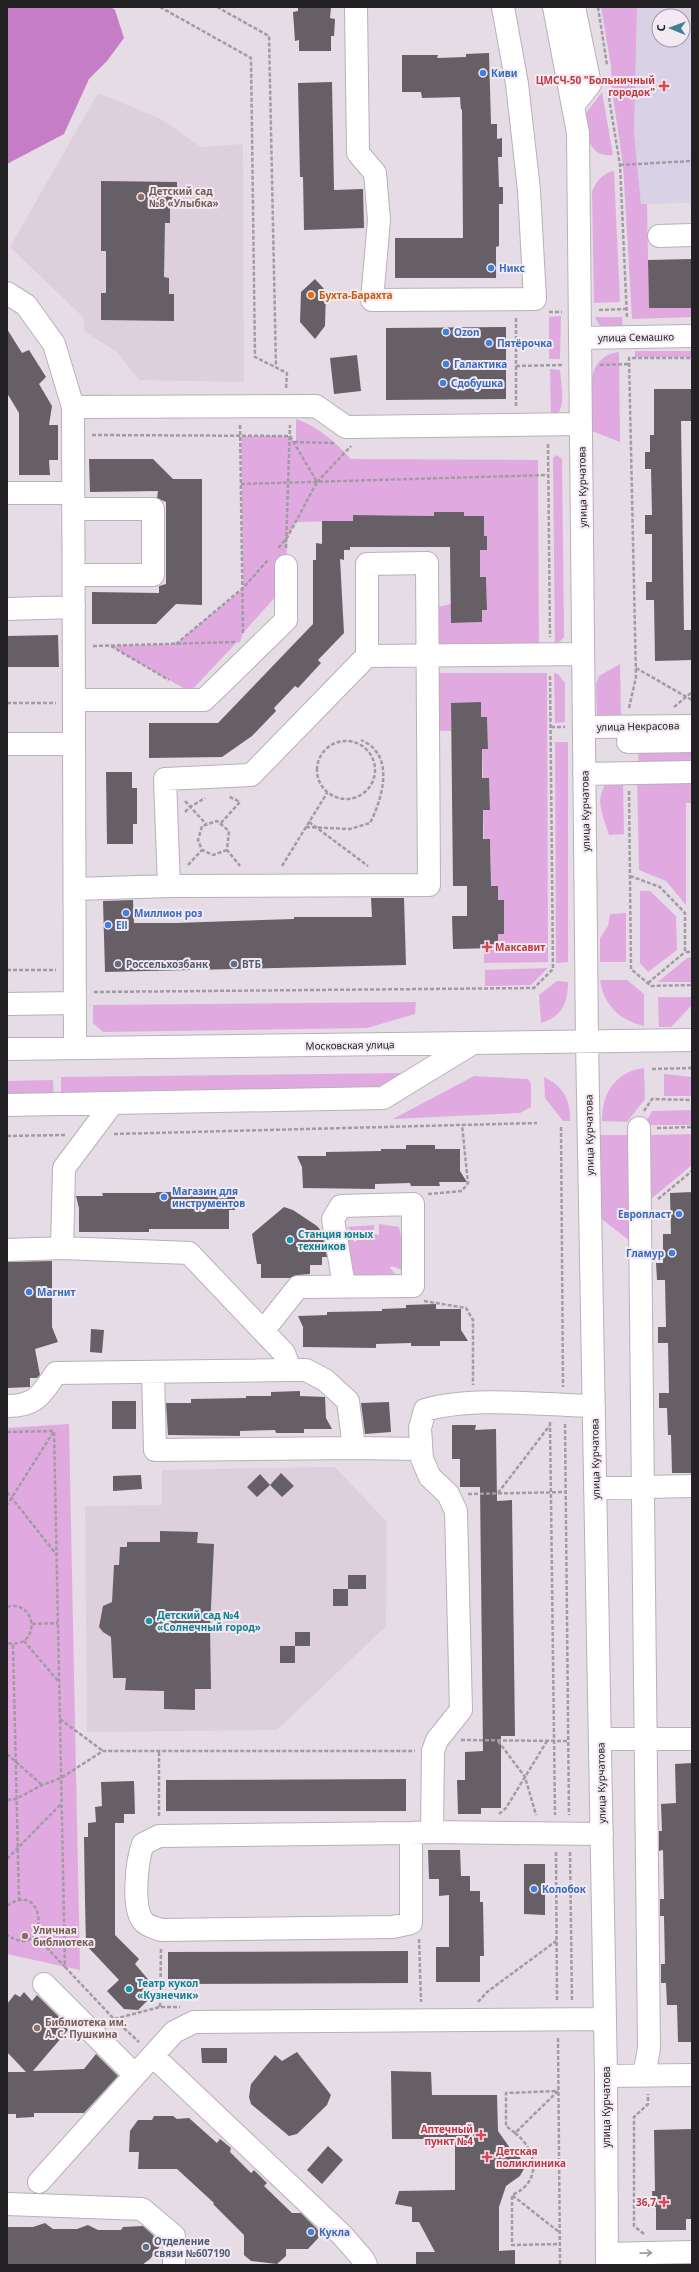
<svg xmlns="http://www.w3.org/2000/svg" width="699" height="2272" viewBox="0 0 699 2272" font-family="'Noto Sans',sans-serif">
<rect width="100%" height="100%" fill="#e5dce5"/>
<!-- built -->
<path fill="#decfdd" d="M98,93L161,119L201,147L243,144L244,382L139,380L117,352L85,332L83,317L10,247Z
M335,1467L387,1522L386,1626L277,1730L87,1732L85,1506L162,1505V1470Z"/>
<!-- medical -->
<path fill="#d9d2e7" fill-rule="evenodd" d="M637,7H692V203L641,204L634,133ZM659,16H683V40H659Z"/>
<!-- green -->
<path fill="#e0aae0" d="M601,7H637L634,133L641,204H647L649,308H692V317L632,319L623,165L612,90L611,66Z
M602,92L613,155C588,158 588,135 583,117Z
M614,171L620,302L594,303L592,192C596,182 602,173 614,171Z
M561,316L560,359H549V317Z
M595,317H622L623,334C608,332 601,331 595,317Z
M635,351H692V357H635Z
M619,352L620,442L592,431C592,404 581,356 619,352Z
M550,369L560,370C561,384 568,413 551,419Z
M296,419C319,427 334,441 351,459L538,460L539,650L441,647L438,642L437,607L451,604V623L482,622V610L487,609L486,578L480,577V550L484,536V516H464L463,512H434V516L354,515L353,521L295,522L287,538L286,585L243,633L240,642L236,643L190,692L111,646L176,644L243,589L241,436H290L296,445Z
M557,455L562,459L564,637L555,647L553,458Z
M620,664L621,721H597L596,684L599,676Z
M440,673H547L548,962L484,963V948H498V934L504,933V900H498L497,886H484L491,871L490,839H484L483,810H490L489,778H483L482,749H488L487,717H481V703H451V731H431L435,676Z
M554,673L558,674L565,683V722L555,723Z
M555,742H568V962L556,963Z
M692,750V767H639L638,751Z
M610,778H623L624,834L609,835C602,812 593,799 610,778Z
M692,778V803H686V905L666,881L639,870L637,779Z
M640,891H650L676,916L677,950L648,972L640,963Z
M626,913V962H600V938L608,926L610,914Z
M692,957V982H658L687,958Z
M548,968L531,985L485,986V970Z
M600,980H627L644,994V1026C620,1021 603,1004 600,980Z
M557,981L568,982C568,1003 562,1017 541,1023L539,995Z
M658,997H692V1005L671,1027H659Z
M416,1002L415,1014L367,1028L103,1032L93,1023V1005Z
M644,1068L645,1099L627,1122L602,1121C602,1093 615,1072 644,1068Z
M408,1073L374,1094L61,1100V1077Z
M664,1074L692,1077V1096H664Z
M474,1076L528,1079L531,1084V1107L520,1113L393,1119Z
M544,1077C563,1086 571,1100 570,1121H563L545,1098Z
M53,1080L54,1102L7,1103V1081Z
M692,1110V1125H644L652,1111Z
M692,1134V1165L651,1199L650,1135Z
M597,1135H628L630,1241L599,1217Z
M379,1224L399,1227L403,1247L402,1270L392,1266L390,1268L399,1278L364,1283L351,1272L346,1237L347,1233L355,1242L360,1238L347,1227L374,1225V1234L379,1235Z
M69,1424L80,1970L7,1954V1428Z"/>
<!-- forest -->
<path fill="#c57ec6" d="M7,7H111L115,10L124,38L107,61L89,79L64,134L7,164Z"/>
<!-- building -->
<path fill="#675f66" d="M298,7H331L330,18L335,19L334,36H331V51H299V40L295,41L293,12L298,11Z
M489,53L491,124H497V139L502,138V157H498L499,187H503V204H499V246L496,247V278H395V238H463L462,109L461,110L460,97L422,98L421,92H402V55H438L437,58L466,57V54Z
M332,82L334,190L363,189L364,228L304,230L303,177H300L298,83Z
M101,181L177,182V208L170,207V223H165L164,277L169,278V294H174V321L101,320V293H106V251H101Z
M692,259V308H649L648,260Z
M315,279L326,291L325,326L315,339L300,322L301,292Z
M506,327V399L386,400V328Z
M7,329L22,353L29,350L46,377L39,384L52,406L49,425H58V460H49L50,475H19V413L7,393Z
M357,355L361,391L334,394L330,358Z
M654,389H692V421H681L684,630H692V660L655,661L654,600H646V582H652V534H645V515H652L651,469H645V452H650V435H654Z
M89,459H153L173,479H202V605L176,604L156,624H92V592L159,593V586L166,584V502L157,498L158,491L90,492Z
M434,512H464V516H484V536H487V550H480V577H486L487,610H482V622L451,623L450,547H350V550H344V560L340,559L344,633L318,660L321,663L298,688L295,686L274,708L276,711L252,736L222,757L149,758V723H218L313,624V560H316V543L322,544V521H353V515L434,516Z
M58,635L59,667H7V636Z
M481,702V717H487L488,749H482V778H489L490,810H483V839H490L491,886H498V900H504V934H498V948L453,949L452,916H467V886H453L451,703Z
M106,772H132V788H137V824H133V844H107Z
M371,898H404L406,965L105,972L103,901L133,900L134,923H175L294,919V917H372Z
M406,1145H435V1149H460V1171L467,1182H439L440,1186H411L410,1183L375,1184V1189L303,1188L302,1167L297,1156H326V1152L381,1151V1149H406Z
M180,1189H211V1192H229V1194H235V1210H229V1229H149V1232H79V1208L76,1196H103L102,1193H156V1192H180Z
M692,1192V1473H672L671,1435H668L667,1408H659V1393H669L668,1343H658V1327H666L665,1280H657L656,1263H663V1234H671L670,1193Z
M284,1207L293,1210L317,1226L322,1232L327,1257H322V1265H310V1274L298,1275L290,1278H261V1264H257L252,1234Z
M52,1261V1327L58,1342L35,1349L40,1375L37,1378H30V1387L7,1388V1262Z
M436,1304V1309H461V1330L468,1341H440V1346H411V1343L376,1344V1348L303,1347V1327L298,1316L327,1315V1312L382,1311V1309L406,1308V1305Z
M91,1329L104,1330L102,1353L90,1352Z
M300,1391V1396L325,1397L326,1418L332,1429H304V1433H276L275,1430L240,1431V1436L168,1435L166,1403H191V1399L246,1398V1396H271V1392Z
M112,1401H136V1429H112Z
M389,1402L391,1432L365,1434L361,1403Z
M452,1425H476L475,1430L496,1429L497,1501L512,1500L515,1736H501V1808H481V1814H458L457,1780H465V1752L483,1751L480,1487H460V1459H452Z
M281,1473L294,1486L282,1497L270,1485Z
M260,1474L270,1485L257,1497L247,1487Z
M141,1475L142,1489L113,1491V1476Z
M160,1531L198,1532L197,1543L214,1544L210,1628L211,1689H195V1710L164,1709V1691L125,1690L126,1678H113L111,1637L103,1632L99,1627L103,1606L112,1602L114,1565H119L120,1547H127V1542H160Z
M348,1575H366V1589H348Z
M333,1589H348V1606H333Z
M295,1632H310V1646H295Z
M280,1646H295V1663H280Z
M692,1763V2042H678L677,2005H667L666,1983H661V1964H665L664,1916H660V1899H664L663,1850L659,1851V1831H662L661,1804L676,1803L675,1764Z
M406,1779V1811H166V1780Z
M134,1781L135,1814H124V1823H115V1935L139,1959L135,1964L152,1984H143L152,1996L138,2010L124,2009L107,1991L119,1980L86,1945L85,1901L84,1837H88V1823L96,1822L95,1807L102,1806L101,1782Z
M428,1850H460L461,1876H470V1891H480V1902H483L484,1956H480V1982H436V1947H449V1895L439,1896V1879H429Z
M524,1864H545V1915L524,1914Z
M408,1951V1983L168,1984V1952Z
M24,1992L32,2001L37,1995L66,2024L65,2026L68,2030L33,2071L84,2069L96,2054L118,2076L84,2113H34V2117L16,2118V2114H7V2072H26L7,2052V2004L15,1994L20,1997Z
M201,2048H227V2063H202Z
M297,2052L331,2095L327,2105L297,2134L289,2136L251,2104L249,2097L251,2084L275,2055L282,2061Z
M391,2071L431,2072L432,2095H497L498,2131L510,2148L518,2154L525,2167L520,2176L506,2186L499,2207V2251L515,2250V2265H416V2252H435L419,2222H412V2207L395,2204L399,2191L455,2190V2139H392Z
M154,2116H173L177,2119L189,2118L217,2143L220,2139L231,2148L230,2152L251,2173L254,2170L267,2183L264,2186L292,2213H301L322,2234L308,2249H286V2256L277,2264L251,2261L244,2255V2235L213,2204L214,2203L177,2169H138L139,2152H129L130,2131L138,2120H152Z
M692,2129V2219H686V2230H656V2207H653L652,2191H655L654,2130Z
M328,2146L343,2160L322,2184L307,2170Z
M45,2223L53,2229H77L88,2225L98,2230H121L123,2227L143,2226L153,2235L160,2246L150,2259L142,2265H7V2227H33Z"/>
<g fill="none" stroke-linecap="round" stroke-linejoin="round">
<defs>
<path id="minor" d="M356,7L358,153L375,173L379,220L372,300L535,299L529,190L517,84L503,7
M554,7L578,133L587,1041L606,2076L607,2265
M573,106L590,84L574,7
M659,236L692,235
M7,293L26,305L54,344L73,407L75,1048
M580,338L692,336
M73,407L316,406L346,427L581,424
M7,493H73
M73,509H153V575H74
M7,609L74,607
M74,700H204L286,620V566
M584,727L692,726
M628,742L692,741
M7,744H74
M584,774L692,772
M169,886L429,885L427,563L367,564V656
M75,889L169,886L165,779L251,775L367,656L583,654
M7,1004L75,1003
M7,1049L692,1040
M7,1105L383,1098L473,1043
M639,1128L649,2048L644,2076
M62,1248L189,1253L263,1331L298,1287L413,1286V1204L341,1206L333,1219L344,1286
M7,1250L62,1248L64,1168L112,1104
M290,1370H306L325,1380L348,1401L354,1448L421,1449
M153,1372L155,1450L354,1448
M7,1406C36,1406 41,1395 56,1373L290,1370L284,1353L263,1331
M594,1406C543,1405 473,1396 425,1410L420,1428L422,1459L430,1477L448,1494L456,1511L461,1710L437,1740L433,1751L432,1832L602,1834
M595,1488L692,1486
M600,1739H692
M411,1833V1923L393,1927L161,1930C156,1928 147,1926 144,1922C131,1910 137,1860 143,1844L159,1836L411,1833L432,1832
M44,1984L135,2075
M153,2056L342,2235L363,2259L366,2265
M606,2076L692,2075
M39,2182L174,2032L194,2022L605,2019
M7,2204L142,2209L174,2236V2265
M607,2254L692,2252"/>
</defs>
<!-- minor casing -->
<use href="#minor" stroke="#b9b0b9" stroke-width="24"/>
<!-- path -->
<path stroke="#a29ca2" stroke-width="2.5" stroke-dasharray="4 2" stroke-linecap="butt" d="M160,7L251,58L255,357L287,373L286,388
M217,7L269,36L276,367
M598,7L607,65
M608,92L620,165L627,318
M620,165L692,161
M599,310L626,309
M549,312H562
M600,365L629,364
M516,366L563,365
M516,406V317
M240,425L243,634
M92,435L290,436L317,482L287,538L278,548
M294,442L335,443
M548,444L550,637
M317,482L351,446
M241,484L548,475
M286,548L290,425
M176,644L243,588L268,560
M93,646L236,642
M111,646L169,680
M636,668L692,700
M7,703H56
M674,707L692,692
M629,708L636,677L629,358H692
M551,727H565
M317 770a29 29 0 1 1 58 0a29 29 0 1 1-58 0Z
M629,791L631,969L651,986L692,985
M185,801L206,824
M185,812L190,807L205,798
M309,822L368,866
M221,823L240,802L228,796
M306,827L350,829L370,823C380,804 392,767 374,749C371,745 365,742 361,740
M227,850L213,855L202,850L198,840L202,826L217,821L229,831L227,850L240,866
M188,865L202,850
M282,866L327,793
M630,876L660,887L685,913V952H692
M7,970H56
M648,983L685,952
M94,992L534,988L553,969L550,674
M652,1069L692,1068
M644,1111L652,1099L692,1100
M561,1127L563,1387
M657,1128L692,1127
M114,1134L537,1123
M7,1136L65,1135
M428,1194L462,1191L468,1183L462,1125
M658,1199L692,1171
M424,1301L466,1308L473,1320V1385
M550,1422L555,1815
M565,1424L569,1815
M7,1432L54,1431L7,1505
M7,1492L56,1554
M498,1493L550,1425
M468,1494L566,1492
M7,1607C37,1598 42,1650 7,1643
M32,1624L58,1623
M24,1641L59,1682
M13,1645L19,1900
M60,1719L103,1751
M461,1740L569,1741
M498,1741L525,1777L536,1815
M159,1752V1817
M7,1754L42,1785
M7,1800L16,1799L42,1785L61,1778L103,1751H415
M499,1814L506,1808L547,1741
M556,1852L557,2001
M570,1852L572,2001
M7,1859L61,1804
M7,1906C48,1876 50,1964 7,1935
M34,1934L65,1967L54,1431
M419,1939L421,2002
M65,1967L114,2019L160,2007H180
M478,2002L487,1992L556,1941
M160,2007L161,1948
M115,2020L139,2042
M558,2038L560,2265
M558,2091L515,2133C538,2151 542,2182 512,2195L559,2232
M515,2133L506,2126V2093L558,2091
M524,2164L559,2163
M512,2196V2245L560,2244
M644,2234L634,2226V2117L648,2104V2094"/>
<!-- minor -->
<use href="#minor" stroke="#fff" stroke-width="22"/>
</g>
<!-- one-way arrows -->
<defs><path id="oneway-shaft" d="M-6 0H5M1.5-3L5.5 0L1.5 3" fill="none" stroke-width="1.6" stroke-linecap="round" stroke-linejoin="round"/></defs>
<use stroke="#9c9b9c" href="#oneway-shaft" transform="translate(646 2253) rotate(-1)"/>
<!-- markers -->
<g fill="#3f7fe0" stroke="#f3e9f2" stroke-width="1.5">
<circle cx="483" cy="73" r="4"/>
<circle cx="491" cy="268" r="4"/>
<circle cx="446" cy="332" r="4"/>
<circle cx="489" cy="343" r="4"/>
<circle cx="446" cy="364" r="4"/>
<circle cx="443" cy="383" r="4"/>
<circle cx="126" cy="913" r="4"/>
<circle cx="108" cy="925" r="4"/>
<circle cx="164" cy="1197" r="4"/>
<circle cx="679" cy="1214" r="4"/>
<circle cx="672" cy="1253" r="4"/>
<circle cx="29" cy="1292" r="4"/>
<circle cx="534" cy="1889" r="4"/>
<circle cx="311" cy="2232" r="4"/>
</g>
<g fill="#e0444e" stroke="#f3e9f2" stroke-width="1.5">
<path d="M662 80h4v4h4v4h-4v4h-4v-4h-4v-4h4z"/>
<path d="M485 941h4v4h4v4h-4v4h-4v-4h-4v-4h4z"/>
<path d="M479 2129h4v4h4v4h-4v4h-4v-4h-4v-4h4z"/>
<path d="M485 2151h4v4h4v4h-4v4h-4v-4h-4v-4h4z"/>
<path d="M662 2196h4v4h4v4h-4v4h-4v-4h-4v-4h4z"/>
</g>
<g fill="#8d6e63" stroke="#f3e9f2" stroke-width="1.5">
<circle cx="141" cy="197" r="4"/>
<circle cx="25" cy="1936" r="4"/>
<circle cx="37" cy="2028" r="4"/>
</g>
<circle fill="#e8710a" stroke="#f3e9f2" stroke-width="1.5" cx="311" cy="295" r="4"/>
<g fill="#5c6f8a" stroke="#f3e9f2" stroke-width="1.5">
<circle cx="118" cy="964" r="4"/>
<circle cx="234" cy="964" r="4"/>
<circle cx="146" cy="2247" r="4"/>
</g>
<g fill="#0f9aa8" stroke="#f3e9f2" stroke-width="1.5">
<circle cx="290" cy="1240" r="4"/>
<circle cx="149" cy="1621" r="4"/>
<circle cx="129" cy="1989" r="4"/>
</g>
<g text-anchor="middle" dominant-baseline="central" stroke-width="4" stroke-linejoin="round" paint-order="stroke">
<!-- shop labels -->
<g font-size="10" font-weight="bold" fill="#366cbe" stroke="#f3e9f2" text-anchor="start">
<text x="491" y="73">Киви</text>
<text x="499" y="268">Никс</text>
<text x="454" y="332">Ozon</text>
<text x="497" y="343">Пятёрочка</text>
<text x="454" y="364">Галактика</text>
<text x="451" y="383">Сдобушка</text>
<text x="134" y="913">Миллион роз</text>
<text x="116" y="925">Ell</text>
<text x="172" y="1191">Магазин для<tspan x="172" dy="12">инструментов</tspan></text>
<text x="671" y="1214" text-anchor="end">Европласт</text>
<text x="664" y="1253" text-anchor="end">Гламур</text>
<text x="37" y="1292">Магнит</text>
<text x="542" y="1889">Колобок</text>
<text x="319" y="2232">Кукла</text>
</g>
<!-- health labels -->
<g font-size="10" font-weight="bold" fill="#be3a42" stroke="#f3e9f2" text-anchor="end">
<text x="655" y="80">ЦМСЧ-50 "Больничный<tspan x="655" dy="12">городок"</tspan></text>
<text x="495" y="947" text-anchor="start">Максавит</text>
<text x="473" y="2129">Аптечный<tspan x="473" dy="12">пункт №4</tspan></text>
<text x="496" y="2151" text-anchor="start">Детская<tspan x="496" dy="12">поликлиника</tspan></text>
<text x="656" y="2202">36,7</text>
</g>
<!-- education labels -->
<g font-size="10" font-weight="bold" fill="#785e54" stroke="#f3e9f2" text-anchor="start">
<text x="149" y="191">Детский сад<tspan x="149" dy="12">№8 «Улыбка»</tspan></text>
<text x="33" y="1930">Уличная<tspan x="33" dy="12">библиотека</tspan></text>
<text x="45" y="2022">Библиотека им.<tspan x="45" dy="12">А. С. Пушкина</tspan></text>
</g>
<!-- food labels -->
<g font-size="10" font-weight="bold" fill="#c56008" stroke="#f3e9f2" text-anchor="start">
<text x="319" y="295">Бухта-Барахта</text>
</g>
<!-- street labels -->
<g font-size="10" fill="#242124" stroke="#f3e9f2">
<text transform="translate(636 337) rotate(-1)">улица Семашко</text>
<text transform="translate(582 487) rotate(-91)">улица Курчатова</text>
<text transform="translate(638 726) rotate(-1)">улица Некрасова</text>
<text transform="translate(585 811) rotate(-91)">улица Курчатова</text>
<text transform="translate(350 1045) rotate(-1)">Московская улица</text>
<text transform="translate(589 1135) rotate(-91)">улица Курчатова</text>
<text transform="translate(595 1459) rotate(-91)">улица Курчатова</text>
<text transform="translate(601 1783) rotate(-91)">улица Курчатова</text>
<text transform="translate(606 2107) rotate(-90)">улица Курчатова</text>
</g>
<!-- service labels -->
<g font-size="10" font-weight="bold" fill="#4e5e75" stroke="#f3e9f2" text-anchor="start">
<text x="126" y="964">Россельхозбанк</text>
<text x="242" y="964">ВТБ</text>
<text x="154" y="2241">Отделение<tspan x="154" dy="12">связи №607190</tspan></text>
</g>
<!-- culture labels -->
<g font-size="10" font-weight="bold" fill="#0d838f" stroke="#f3e9f2" text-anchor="start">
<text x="298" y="1234">Станция юных<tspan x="298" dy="12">техников</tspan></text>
<text x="157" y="1615">Детский сад №4<tspan x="157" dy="12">«Солнечный город»</tspan></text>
<text x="137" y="1983">Театр кукол<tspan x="137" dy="12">«Кузнечик»</tspan></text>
</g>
</g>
<!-- border -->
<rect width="699" height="2272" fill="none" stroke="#242124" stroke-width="16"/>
<!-- north arrow -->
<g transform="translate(671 28) rotate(271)"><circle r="19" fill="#f3e9f2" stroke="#a099a0"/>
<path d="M0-3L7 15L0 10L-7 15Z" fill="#407e94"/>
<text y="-6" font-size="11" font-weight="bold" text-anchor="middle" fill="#242124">С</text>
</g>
</svg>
